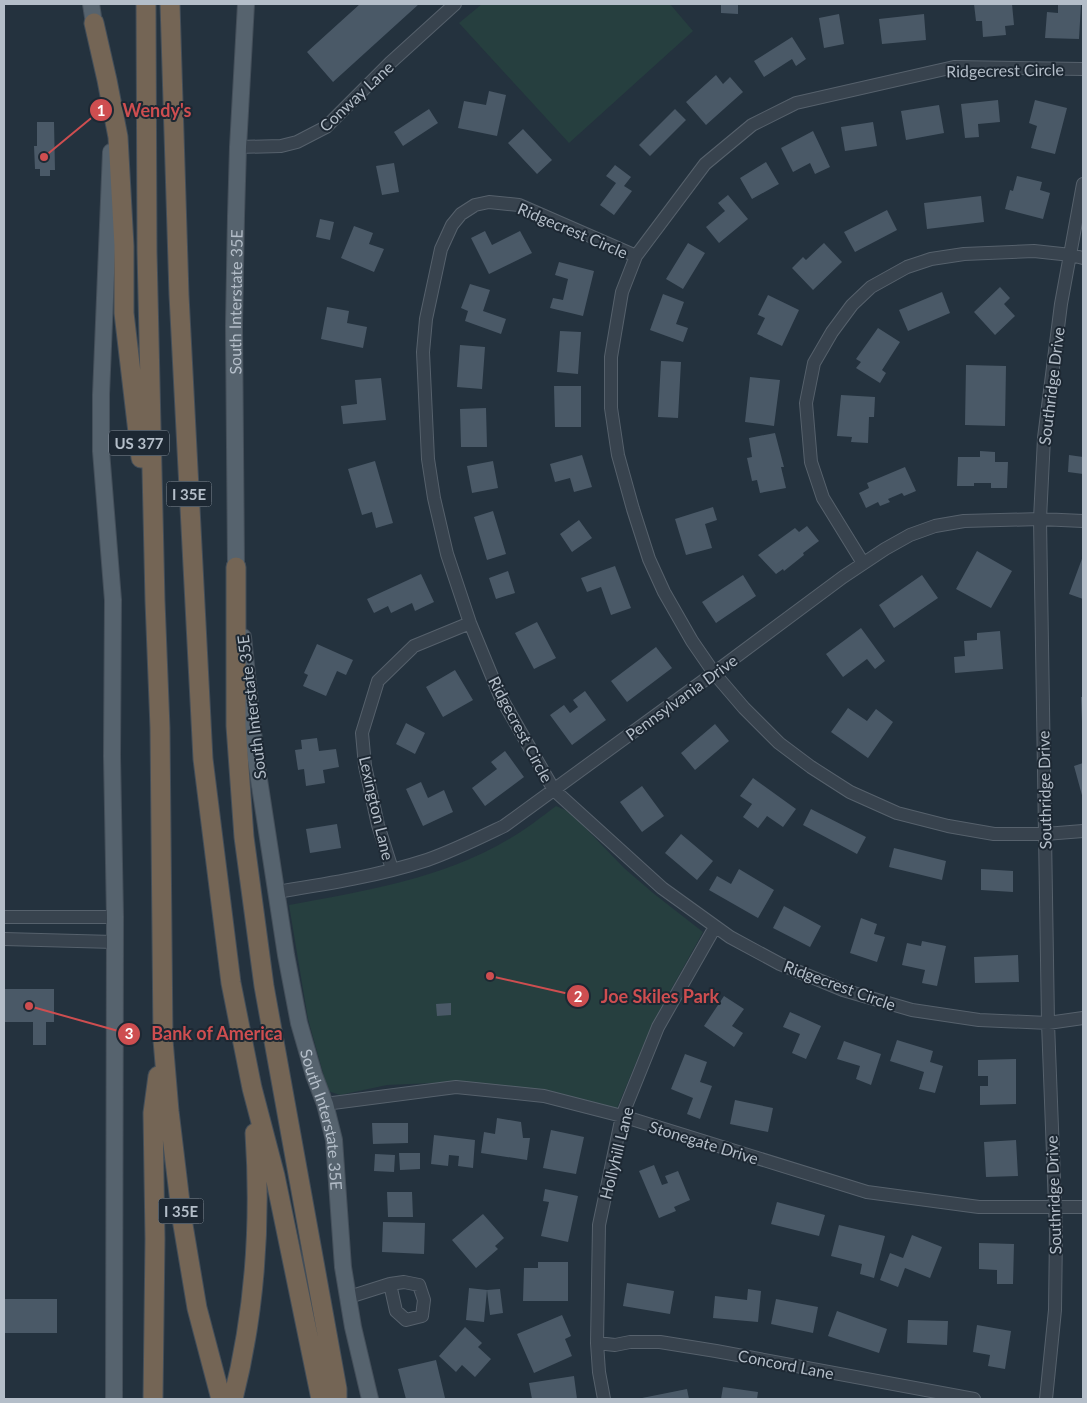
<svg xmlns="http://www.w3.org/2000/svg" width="1087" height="1403" viewBox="0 0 1087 1403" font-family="Lato,sans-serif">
<rect width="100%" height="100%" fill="#24323e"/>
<!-- green -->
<path fill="#263f3f" d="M482,4H670L693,31L569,143L459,23Z
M556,806L570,812L624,868L653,893L703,932L653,1022L617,1108L542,1089L457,1082L387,1085L340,1095L328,1091L308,1019L289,905C364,891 442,879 509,839C525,830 540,818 556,806Z"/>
<!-- building -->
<path fill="#4a5967" d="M360,4H419L333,82L307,52Z
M721,4H738V14L721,13Z
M974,4H1012L1014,25L1005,26L1006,35L983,37L982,21H976Z
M1058,4H1081L1079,39L1045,38L1047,12L1058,13Z
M839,14L844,44L824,48L819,18Z
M924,14L926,40L882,44L879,19Z
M792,37L806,59L796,66L792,59L764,77L754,61Z
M716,75L723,84L730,77L743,92L706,125L686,102Z
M489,91L506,95L497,136L458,128L464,101L486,105Z
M998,100L1000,122L978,124L979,137L965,138L961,104Z
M1035,100L1067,108L1055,154L1031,148L1037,126L1029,123Z
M939,105L944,133L906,140L901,111Z
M429,109L438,123L403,146L394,132Z
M675,109L686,120L650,156L639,145Z
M37,122H54L55,170H50V176H40V169H35L34,146H37Z
M873,122L877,146L845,151L841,127Z
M523,129L552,160L537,174L508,143Z
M813,131L830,167L815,174L810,163L793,172L781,148Z
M766,162L779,184L752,199L740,178Z
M394,163L399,192L382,195L376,166Z
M615,165L631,177L624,186L632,191L614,215L600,205L616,183L606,176Z
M1017,176L1042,182L1040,190L1050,193L1043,219L1005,209L1010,190L1013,191Z
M728,195L748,219L719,243L706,227L725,211L718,203Z
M981,196L984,222L927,229L924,203Z
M887,210L897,230L855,252L844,232Z
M320,219L334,222L330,240L316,237Z
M354,226L373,233L369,244L384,249L374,272L341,258Z
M485,231L492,245L520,231L532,253L489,274L471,238Z
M688,243L705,253L683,289L666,279Z
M824,243L842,262L813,290L792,268L803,257L806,260Z
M559,262L594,271L583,316L550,308L553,298L563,300L568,279L555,275Z
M470,284L490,290L483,311L506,319L501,334L465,321L468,311L461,308Z
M1000,287L1010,298L1004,304L1015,316L995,335L974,312Z
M942,292L950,313L908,331L899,310Z
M663,294L684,302L676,324L688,328L683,342L650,330Z
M768,295L799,310L782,346L757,334L765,318L758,315Z
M327,307L349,311L347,323L367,327L363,348L321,339Z
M878,328L900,342L882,370L886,373L880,383L856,368L861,362L856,359Z
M560,331L581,332L578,374L557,372Z
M460,345L485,347L482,389L457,387Z
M661,361L681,362L678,418L658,417Z
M966,365L1006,366L1005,426L965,425Z
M750,377L780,380L774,426L745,422Z
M381,378L386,420L343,424L341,406L357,404L355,380Z
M554,386H581V427H555Z
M841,395L875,397L874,417H869L868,443L851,442L852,437L837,436Z
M486,408L487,447H461L460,409Z
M775,433L784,467H781L786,488L760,493L757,480L752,481L747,458L752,457L749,438Z
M980,451L995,452V462H1008L1007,488H991V483H974V486H957L958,457H980Z
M582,455L592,487L574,492L570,478L555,482L550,464Z
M1069,455L1083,457V474L1068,472Z
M375,461L393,523L376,528L372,512L362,515L348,469Z
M493,461L498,488L472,493L467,466Z
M905,467L916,491L904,496L902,493L888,499L890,502L880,506L878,502L866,508L859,493L869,488L867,483Z
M713,507L717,520L705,524L712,548L686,555L675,519Z
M493,511L506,554L487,560L474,517Z
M579,520L592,538L572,552L560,534Z
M807,526L819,541L803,553L804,555L784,571L783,569L776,574L758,555L795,528L799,532Z
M977,551L1012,571L991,608L956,589Z
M1083,556V599L1069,594Z
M615,566L631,608L611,615L601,587L587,592L581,578Z
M508,571L515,593L496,599L489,578Z
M421,574L434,602L415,611L412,603L391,613L388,606L374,613L367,599Z
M743,575L756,596L716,623L702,602Z
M922,575L938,598L894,628L879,605Z
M537,622L556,658L534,669L515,633Z
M861,628L885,661L875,669L867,659L843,677L826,654Z
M1000,631L1003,669L955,673L954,657L965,656L964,641L977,640V633Z
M317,644L353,660L346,675L337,671L326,696L303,686L308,675L304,673Z
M656,647L672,668L627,702L611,681Z
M455,670L473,700L443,717L426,687Z
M585,691L606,720L572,745L550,715L564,705L570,713L578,707L573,700Z
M1081,697H1083V722H1082Z
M848,708L867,721L876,709L893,722L868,758L831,732Z
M406,723L425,733L415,754L396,744Z
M715,724L729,741L695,770L681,753Z
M317,738L319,751L336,749L339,767L323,770L325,783L306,786L304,769L298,770L295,750L302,749L301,740Z
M505,751L524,777L485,806L472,788L497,769L491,762Z
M1083,763V799L1074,766Z
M753,778L796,809L783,827L767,816L758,828L743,817L752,804L740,796Z
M421,782L428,798L444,790L453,812L423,826L406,789Z
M642,786L664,816L642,832L620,802Z
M811,809L866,837L857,854L803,825Z
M337,824L341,848L310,853L306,829Z
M681,834L713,861L697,880L665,853Z
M894,848L946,861L942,880L889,867Z
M739,869L774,890L758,918L709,890L717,876L731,884Z
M981,869L1013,871V892L981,890Z
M784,906L821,926L810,947L773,928Z
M861,918L877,924L874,934L885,937L877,962L850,953Z
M922,941L946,946L937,986L922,983L925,970L902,965L907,943L921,946Z
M1018,955L1019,982L975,983L974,957Z
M4,989H54V1022H46V1045H33V1022H4Z
M724,996L744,1009L732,1026L743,1033L734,1047L704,1026Z
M451,1003V1015L437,1016L436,1004Z
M790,1012L821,1026L806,1059L792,1053L800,1034L783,1027Z
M897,1040L933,1051L930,1062L943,1066L935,1093L919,1089L924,1072L890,1061Z
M844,1041L881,1054L871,1085L856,1079L860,1066L837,1059Z
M685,1054L707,1062L700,1082L712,1086L700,1119L687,1114L693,1098L671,1089Z
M1016,1059V1104L980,1105V1086H988V1076H978V1060Z
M735,1100L773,1108L768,1132L730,1124Z
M497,1118L521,1122L523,1138H530L527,1160L481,1153L484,1132L495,1134Z
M372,1123H408V1143L373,1144Z
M551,1130L584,1137L576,1174L543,1168Z
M434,1135L475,1140L473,1168L458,1166L459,1156L449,1155L448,1166L431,1164Z
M1016,1140L1018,1176L986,1177L984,1142Z
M399,1153H420V1169L400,1170Z
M375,1154L395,1155L394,1172L374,1171Z
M654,1165L662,1185L668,1183L665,1176L678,1171L690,1200L674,1207L676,1211L659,1218L639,1171Z
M545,1189L578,1196L568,1242L541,1236L549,1202L543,1201Z
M387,1192H412L413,1217H388Z
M777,1202L825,1215L819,1236L771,1224Z
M483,1214L504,1238L495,1246L498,1249L476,1268L452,1240Z
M383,1222L425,1223L424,1254L382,1252Z
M839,1225L885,1236L874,1278L860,1274L862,1264L831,1256Z
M912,1235L942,1247L930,1278L905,1268L898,1287L880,1280L890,1253L903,1258Z
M979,1243L1014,1244L1013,1284H997V1270L979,1269Z
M538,1262H568V1301H523L524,1268H538Z
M627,1283L674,1291L670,1314L623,1306Z
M469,1288L487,1290L484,1322L466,1320Z
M500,1289L503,1313L490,1315L487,1290Z
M748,1289L761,1291L758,1322L713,1318L715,1296L747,1300Z
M5,1299H57V1333H5Z
M776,1299L818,1307L813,1333L771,1324Z
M837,1311L887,1329L879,1353L828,1336Z
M562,1315L571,1336L565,1339L572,1356L534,1373L517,1334Z
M908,1320L948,1321L947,1345L907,1343Z
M977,1325L1011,1331L1005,1369L988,1366L990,1355L973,1352Z
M465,1327L482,1343L478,1347L491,1359L475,1377L462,1365L456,1372L439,1356Z
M436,1360L445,1398L406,1399L398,1369Z
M574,1376L577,1399H532L529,1383Z
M723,1387L758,1392L757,1399H721Z
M687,1389L689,1399H642V1398Z"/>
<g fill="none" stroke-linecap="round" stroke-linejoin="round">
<defs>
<path id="minor" d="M1083,69L954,67L796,103L752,125L705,164L636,256L622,292L611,357V408L618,455L633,509L649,559L664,592L692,641L714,673L744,708L779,743L811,767L850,792L897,813L948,826L994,834H1045L1083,831
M238,147L281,146L297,142L326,127L390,63L455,4
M636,256L519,205L489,202L475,205L461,214L452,225L441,249L426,319L423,352L428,459L434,498L447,554L470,623L500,696L554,790L662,888L730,937L780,964L843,990L912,1010L979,1020L1048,1023L1083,1018
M863,563L823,498L811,462L806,403L814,363L832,332L852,305L871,287L907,267L931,259L964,254L1034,251L1071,255L1083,258
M392,869L378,825L365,766L362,733L378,681L414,646L470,623
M277,892C327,884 378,876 427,860C453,851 479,838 504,826L714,673L843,577L885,549L910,535L935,526L964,521L1040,519L1083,521
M4,917H115
M4,939L114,942
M325,1104L456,1087L544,1096L622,1116L867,1192L979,1207H1083
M404,1282L419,1285L424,1300L422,1316L406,1320L396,1311L390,1284Z
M349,1297L390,1284
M597,1343L615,1345L630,1342H660L716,1351L974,1399
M604,1399L599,1372L597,1343L599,1225L622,1116L658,1027L715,927
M1046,1399L1055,1310L1056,1233L1048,1023L1040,519L1044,438L1061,304L1083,184"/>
<g id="major">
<path d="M91,4L96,36"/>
<path d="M111,152L101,395V451L113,600L112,756L115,917L114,1399"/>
<path id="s1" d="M237,580L236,567L234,326L236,216L238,147L246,4"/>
<path id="s2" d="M243,637L256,760L286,955L299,1023L314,1075L325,1104L334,1140L343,1267L353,1327L370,1399"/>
</g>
<path id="highway" d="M146,4L147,251L155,601L160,728L163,1040L169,1111L182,1219L197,1308L221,1399
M170,4L179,295L203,759L231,983L252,1088L275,1176L321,1399
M94,23L107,80L118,137L124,246V313L141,458
M236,567V726L244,837L264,986L337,1389V1399
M153,1399L155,1239L153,1113L158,1076
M233,1399C255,1312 261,1222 255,1133"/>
</defs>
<!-- minor casing -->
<use href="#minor" stroke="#56616c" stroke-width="14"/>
<!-- major casing -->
<use href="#major" stroke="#444f5a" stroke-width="18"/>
<!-- highway casing -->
<use href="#highway" stroke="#434e59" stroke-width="21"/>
<!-- minor -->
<use href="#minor" stroke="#38434e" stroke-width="12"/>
<!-- major -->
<use href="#major" stroke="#56636e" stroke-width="16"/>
<!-- highway -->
<use href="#highway" stroke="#746555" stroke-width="19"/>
</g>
<g text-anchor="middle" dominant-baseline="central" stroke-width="4" stroke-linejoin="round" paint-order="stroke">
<!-- shield labels -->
<g fill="#1d2833" stroke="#87919c" stroke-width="1">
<rect x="109" y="430.5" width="60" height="25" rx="4"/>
<rect x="166.5" y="481.5" width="45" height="25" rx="4"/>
<rect x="158.5" y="1198.5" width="45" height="25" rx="4"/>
</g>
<g font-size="15" font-weight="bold" fill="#b4bec9">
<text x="139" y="443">US 377</text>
<text x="189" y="494">I 35E</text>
<text x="181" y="1211">I 35E</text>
</g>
<!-- street labels -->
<g font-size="16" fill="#b4bec9" stroke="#1d2833">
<text transform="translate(1005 70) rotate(-1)">Ridgecrest Circle</text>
<text transform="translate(356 96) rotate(-43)">Conway Lane</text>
<text transform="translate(573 230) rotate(23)">Ridgecrest Circle</text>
<text stroke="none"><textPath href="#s1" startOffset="278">South Interstate 35E</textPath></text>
<text transform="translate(1051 386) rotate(-83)">Southridge Drive</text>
<text transform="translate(681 697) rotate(-36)">Pennsylvania Drive</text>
<text transform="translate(251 707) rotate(-97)">South Interstate 35E</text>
<text transform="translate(521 729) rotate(62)">Ridgecrest Circle</text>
<text transform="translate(1044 790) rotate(-91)">Southridge Drive</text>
<text transform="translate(377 808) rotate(77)">Lexington Lane</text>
<text transform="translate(840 985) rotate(20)">Ridgecrest Circle</text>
<text stroke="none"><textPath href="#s2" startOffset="490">South Interstate 35E</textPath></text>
<text transform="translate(704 1142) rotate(17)">Stonegate Drive</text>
<text transform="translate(616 1153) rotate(-76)">Hollyhill Lane</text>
<text transform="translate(1053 1195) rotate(-92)">Southridge Drive</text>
<text transform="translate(786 1364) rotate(11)">Concord Lane</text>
</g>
</g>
<!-- callouts -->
<path fill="none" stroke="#ce4e50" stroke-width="2" d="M44 157L101 110M490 976L578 996M29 1006L129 1034"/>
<g fill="#ce4e50" stroke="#1d2833" stroke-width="2">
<circle cx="44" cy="157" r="5"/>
<circle cx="490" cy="976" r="5"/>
<circle cx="29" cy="1006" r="5"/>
<circle cx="101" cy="110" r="12"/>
<circle cx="578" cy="996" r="12"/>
<circle cx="129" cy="1034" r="12"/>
</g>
<g font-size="15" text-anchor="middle" font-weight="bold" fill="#fff">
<text x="101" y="116">1</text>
<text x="578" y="1002">2</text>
<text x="129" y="1039">3</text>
</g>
<g font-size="18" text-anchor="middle" font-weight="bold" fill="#ce4e50" stroke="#1d2833" stroke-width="4" stroke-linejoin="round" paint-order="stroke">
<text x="157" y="117">Wendy's</text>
<text x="660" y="1003">Joe Skiles Park</text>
<text x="217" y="1040">Bank of America</text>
</g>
<!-- border -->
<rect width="1087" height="1403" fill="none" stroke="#b4bec9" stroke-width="10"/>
</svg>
